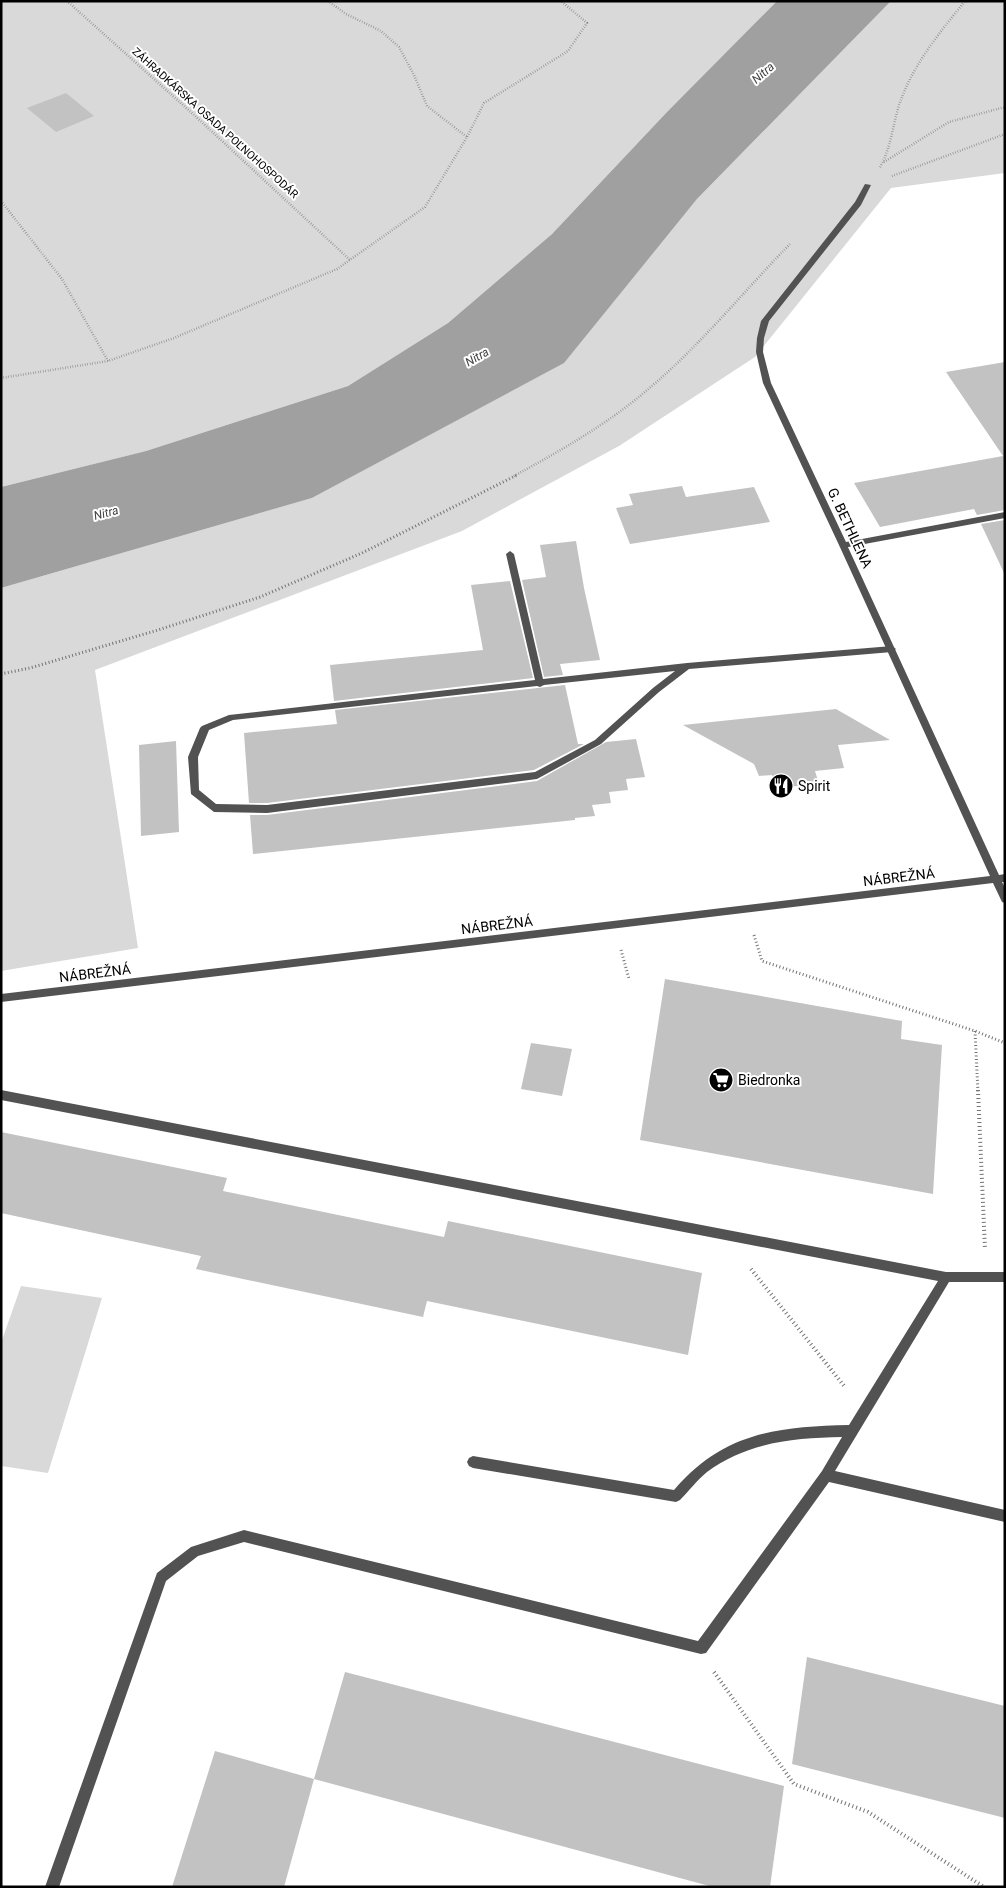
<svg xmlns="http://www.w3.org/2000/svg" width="1006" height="1888" viewBox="0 0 1006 1888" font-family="Roboto,sans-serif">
<rect width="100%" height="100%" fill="#fff"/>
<!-- green -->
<path fill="#d9d9d9" d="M1,1H777L666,113L552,234L448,323L348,386L146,451L1,487Z
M891,1H1005V173L891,188L755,357L619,446L462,531L95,670L138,948L1,971V588L312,498L563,363L697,199Z
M21,1286L102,1298L48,1473L1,1466V1343Z"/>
<!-- water -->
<path fill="#a0a0a0" d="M777,1H891L697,199L564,363L312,498L1,588V487L146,451L348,386L448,323L552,234L666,113Z"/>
<!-- building -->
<path fill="#c2c2c2" d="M66,93L94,116L56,132L27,108Z
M1005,362V510L977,515L974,509L880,527L854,483L1003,456L946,372Z
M682,486L686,497L754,487L770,522L630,544L616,508L633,505L629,494Z
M1005,520V575L981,524Z
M576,541L584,588L600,660L560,664L563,675L544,677L522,580L546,577L540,545Z
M510,581L533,678L334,701L330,665L483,650L471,585Z
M565,685L578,744H584L534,770L267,803H249L244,733L337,724L335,710Z
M836,709L890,740L838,745L844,768L815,771L819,784L776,788L772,775L759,776L754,764L683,725Z
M636,739L645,777L626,779L628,790L609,792L611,803L592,805L595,816L575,818V820L253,854L250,815H267L537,781L606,742Z
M176,741L179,832L141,836L139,745Z
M665,979L902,1021L901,1039L942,1045L933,1194L640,1140Z
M531,1043L572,1049L562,1096L521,1089Z
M1,1132L227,1178L223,1191L444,1237L448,1221L702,1273L688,1355L427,1301L423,1317L196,1269L201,1256L1,1213Z
M807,1657L1005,1706V1818L792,1764Z
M345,1672L784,1786L770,1887H713L314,1779Z
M215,1751L314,1779L284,1887H172Z"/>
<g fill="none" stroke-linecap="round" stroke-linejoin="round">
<!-- path-far2 -->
<path stroke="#747474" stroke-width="2.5" stroke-dasharray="0.5 2" stroke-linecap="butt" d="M67,1L194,115L350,260
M328,1L346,14L381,31L399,47L414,75L427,106L467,137
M884,162L949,122L1005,107
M880,167C892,147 893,119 902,97C916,61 941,31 965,1
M892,176L1005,134
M1,201L62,279L108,361
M1,378L108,361L174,338L337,269L425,207L467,137L484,103L568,51L587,23L561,1
M514,476C560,451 606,425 646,391C699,347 742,293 790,244"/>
<!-- path-far1 -->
<path stroke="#747474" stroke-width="3" stroke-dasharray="1 2.5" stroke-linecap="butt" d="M1,674L30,668L158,630L260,597L362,553L517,475
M754,935L762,961L975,1031L1005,1043
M621,950L629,979
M975,1031L978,1092"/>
<!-- path -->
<path stroke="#747474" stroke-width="4" stroke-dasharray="1 3" stroke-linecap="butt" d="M978,1090L985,1249
M751,1269L845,1387
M714,1672L794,1784L868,1812L984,1887"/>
<!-- service -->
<path fill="#525252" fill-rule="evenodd" d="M865,184L871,185L861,205L769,321L764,338L763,352L771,383L846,542L1005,512V518L843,548L839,545L763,383L756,352L757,338L761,321L855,202Z
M510,551L514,554L543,679L687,663L892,646L896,649L892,652L689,669L659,692L601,744L537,779L267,813L214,812L191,794L188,757L200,728L202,726L229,715L535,680L506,554ZM675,671L653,688L595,740L535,772L267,805L216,804L199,790L198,757L209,730L233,720L537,686L540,687L544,685Z
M1,1090L946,1272H1005V1282H949L835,1471L1005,1510V1522L829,1482L706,1653L701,1654L244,1542L198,1556L166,1581L59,1887H45L157,1573L191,1547L244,1530L698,1641L822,1471L842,1437C794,1438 747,1442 707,1472C697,1480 689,1491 680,1500L676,1502L473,1468L469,1466L467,1462L469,1458L473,1456L674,1490C724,1432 777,1427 849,1425L938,1281L1,1100Z"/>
<!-- minor -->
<path fill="#525252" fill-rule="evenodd" d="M843,542L847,545L999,875L1005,874V882H1002L1005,888V903L1002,902L993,883L1,1002V994L990,876L839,545Z"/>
</g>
<!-- icons -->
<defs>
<symbol id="restaurant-disc" viewBox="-11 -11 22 22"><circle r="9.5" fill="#000" stroke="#fff"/><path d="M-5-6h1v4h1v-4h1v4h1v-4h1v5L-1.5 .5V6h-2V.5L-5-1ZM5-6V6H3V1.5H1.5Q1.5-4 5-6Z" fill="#fff"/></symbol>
<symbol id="supermarket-disc" viewBox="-11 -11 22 22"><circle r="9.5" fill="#000" stroke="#fff"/><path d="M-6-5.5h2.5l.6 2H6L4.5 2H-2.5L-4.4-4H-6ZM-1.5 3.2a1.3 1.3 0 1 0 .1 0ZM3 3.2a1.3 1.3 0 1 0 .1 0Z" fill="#fff"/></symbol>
</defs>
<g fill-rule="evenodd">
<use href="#restaurant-disc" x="767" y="772" width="28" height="28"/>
<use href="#supermarket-disc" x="707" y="1066" width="28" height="28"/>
</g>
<g text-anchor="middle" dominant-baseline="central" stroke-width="4" stroke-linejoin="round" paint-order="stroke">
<!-- far-street labels -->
<g font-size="11" fill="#000" stroke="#fff">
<text transform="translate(215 123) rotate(42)">ZÁHRADKÁRSKA OSADA POĽNOHOSPODÁR</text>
</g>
<!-- far-water labels -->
<g font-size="12" font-style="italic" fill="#414141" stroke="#fff">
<text transform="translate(763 73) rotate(-41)">Nitra</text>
<text transform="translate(477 357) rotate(-30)">Nitra</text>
<text transform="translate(106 513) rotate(-15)">Nitra</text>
</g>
<!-- street labels -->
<g font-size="14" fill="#000" stroke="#fff">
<text transform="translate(850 528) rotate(65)">G. BETHLENA</text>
<text transform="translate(899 877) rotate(-7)">NÁBREŽNÁ</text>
<text transform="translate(497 925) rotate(-7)">NÁBREŽNÁ</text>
<text transform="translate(95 973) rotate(-7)">NÁBREŽNÁ</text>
</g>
<!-- poi labels -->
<g font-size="14" fill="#000" stroke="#fff" text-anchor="start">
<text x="798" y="786">Spirit</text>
<text x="738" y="1080">Biedronka</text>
</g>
</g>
<!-- border -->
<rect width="1006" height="1888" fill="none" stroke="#000000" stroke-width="5"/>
</svg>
